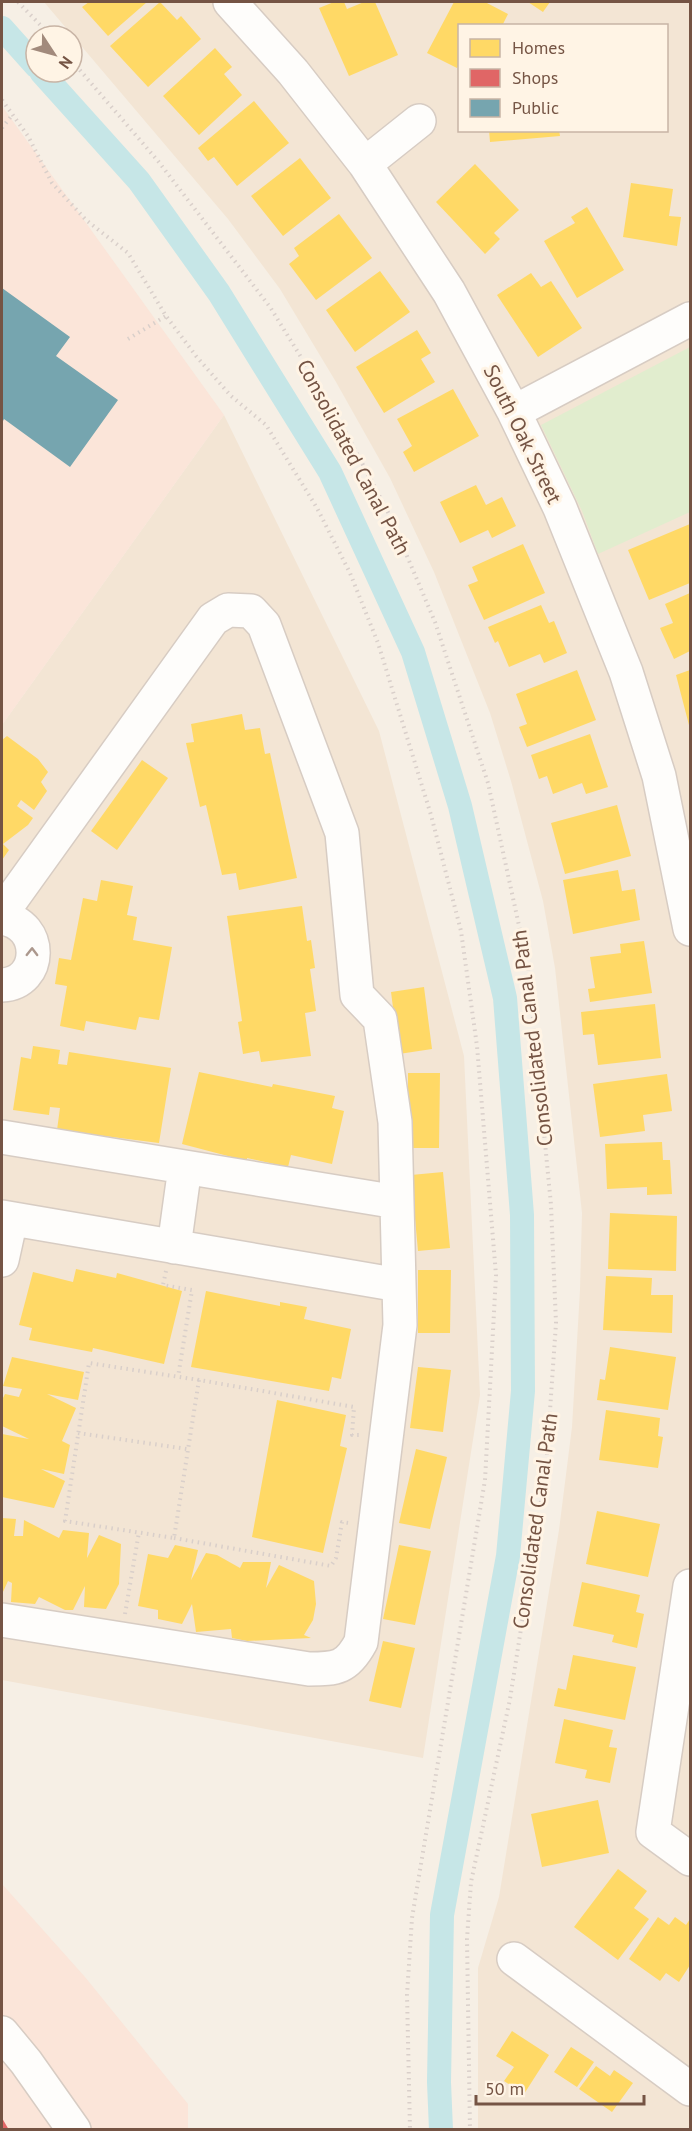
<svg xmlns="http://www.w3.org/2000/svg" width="692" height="2131" viewBox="0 0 692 2131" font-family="'PT Sans',sans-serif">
<rect width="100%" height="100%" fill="#f6efe5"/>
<!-- residential -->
<path fill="#f3e5d4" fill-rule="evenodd" d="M44,2H690V2129H478V1968L499,1897L559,1530L572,1427L580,1290L582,1213L555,968L543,901L511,781L490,713L434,572L390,478L336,382L280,289L228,219ZM460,26H666V130H460Z
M224,415L379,731L464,1056L480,1395L423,1758L2,1680V725Z"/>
<!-- commercial -->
<path fill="#fbe5d9" d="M2,106L224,415L2,725Z
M2,1884L85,1977L188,2104V2129H2Z"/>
<!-- green -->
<path fill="#e1edce" d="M690,347V512L598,554L582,511L541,425Z"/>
<!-- homes -->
<path fill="#ffd966" d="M89,2H147L108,36L82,7Z
M160,2L177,20L181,16L201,39L148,87L110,46Z
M334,2H344L347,9L364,2H375L398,55L349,76L319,8Z
M454,2H485L508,14L502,26H460V63L457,68L427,53Z
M528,2H550L543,12Z
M215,48L232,67L224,74L242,95L199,135L163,96Z
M254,101L289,143L237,186L214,157L208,161L198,148Z
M489,130H559L560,136L490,142Z
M300,158L331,198L283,236L251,196Z
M475,164L519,210L494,233L500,239L485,254L436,202Z
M631,183L673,189L669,216L681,217L677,246L623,237Z
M587,207L624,270L577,298L544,241L575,223L571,217Z
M339,214L372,258L316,300L289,264L299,256L294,248Z
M380,271L410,312L355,352L326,310Z
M531,273L541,287L551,281L582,328L538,357L497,295Z
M417,330L431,353L421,359L435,382L384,413L356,367Z
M453,389L479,436L414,472L403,452L412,446L397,419Z
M476,485L486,505L502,497L516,526L492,538L488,530L460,543L440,502Z
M690,524V583L649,600L628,550Z
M523,544L545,593L484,620L468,585L478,581L472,567Z
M690,593V651L674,659L660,628L673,623L665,604Z
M541,605L549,623L554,621L567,653L544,663L540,654L509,667L498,641L495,643L488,627Z
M577,670L596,720L527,747L519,727L527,724L516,694Z
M690,670V729L676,675Z
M242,714L245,730L260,728L265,754L270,753L297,878L239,890L236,873L222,875L206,805L200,807L186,743L194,742L191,724Z
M590,734L608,787L586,794L582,783L553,794L547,776L539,779L531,755Z
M7,736L38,759L48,772L41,782L47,791L34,810L21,800L17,806L33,818L28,825L3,844L9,850L2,860V740Z
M142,760L168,778L117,850L91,831Z
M617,805L631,856L565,874L551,823Z
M618,870L622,891L635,889L640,920L573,934L563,880Z
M101,880L133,886L127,915L137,917L133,940L172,947L159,1020L139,1017L136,1030L86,1021L84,1031L60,1026L67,986L55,984L59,958L71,960L83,898L97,901Z
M302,906L307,941L311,940L315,968L310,969L316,1011L305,1013L311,1056L261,1062L259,1051L243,1054L238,1022L242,1021L227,916Z
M644,941L652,993L590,1002L588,989L595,988L590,957L621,953L620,944Z
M424,987L432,1049L399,1054L391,992Z
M655,1004L661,1058L598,1065L594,1034L583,1035L581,1012Z
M33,1046L60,1050L58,1064L67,1065L69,1052L171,1068L159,1143L57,1130L60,1108L50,1107L49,1115L13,1110L21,1057L31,1059Z
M199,1072L272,1087L273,1084L335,1096L332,1108L344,1111L332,1164L291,1155L288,1167L247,1158V1161L182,1144Z
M408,1073H440L439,1148H408Z
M667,1074L672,1111L643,1115L645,1131L600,1137L593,1084Z
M662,1142L663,1160H670L672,1194L647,1195V1187L607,1189L605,1144Z
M443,1172L450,1248L418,1251L411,1175Z
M610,1213L677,1216L676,1271L608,1269Z
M76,1269L116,1278L117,1273L182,1291L164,1364L93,1348L92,1352L29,1340L32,1328L19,1325L33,1272L73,1282Z
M418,1270H451L450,1333H418Z
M606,1276L652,1278L651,1295H673L672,1333L603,1330Z
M206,1291L280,1306V1302L307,1307L304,1319L351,1329L341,1379L332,1377L329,1391L191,1367Z
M610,1347L676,1357L668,1410L597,1400L600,1379L605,1380Z
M12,1357L84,1372L78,1400L47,1394L76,1408L62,1441L70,1445L64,1474L41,1469L65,1481L54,1508L2,1497V1434L29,1439L2,1426V1400L5,1394L19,1397L22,1389L3,1386Z
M418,1367L451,1370L443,1432L410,1428Z
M277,1400L346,1415L340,1446L347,1448L323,1553L252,1537Z
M606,1410L660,1418L658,1436L663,1437L658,1468L599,1460Z
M416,1449L447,1457L430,1529L399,1523Z
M597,1511L660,1524L648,1577L586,1564Z
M2,1518L16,1519L14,1536H23L24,1520L59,1538L63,1530L89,1533L87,1558L99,1535L121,1544L119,1584L106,1609L84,1607L85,1586L73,1610H65L39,1597L35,1604L11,1602L12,1583L8,1581L2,1594Z
M175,1545L198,1550L191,1580L206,1553L217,1555L240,1568L243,1562H271L266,1588L279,1565L314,1581L316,1604L313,1620L304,1635L311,1638L247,1641L232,1638L231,1629L196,1632L192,1604L182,1624L158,1619V1610L138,1606L148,1554L168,1558Z
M399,1545L431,1551L415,1625L383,1619Z
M582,1582L640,1595L636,1612L644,1614L637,1648L612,1642L614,1635L573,1626Z
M383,1641L415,1648L401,1708L369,1701Z
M573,1655L636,1667L625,1720L554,1706L558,1688L566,1690Z
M564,1719L613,1730L609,1747L617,1748L610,1783L585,1778L587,1770L555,1763Z
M598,1800L609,1853L542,1867L531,1814Z
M618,1869L647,1891L634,1908L649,1919L618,1960L574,1927Z
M658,1917L669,1925L675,1917L686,1925L690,1919V1965L679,1982L666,1973L660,1981L629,1959Z
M512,2031L549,2055L524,2094L504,2081L514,2067L496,2056Z
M571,2047L594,2062L577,2087L554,2072Z
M596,2066L610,2076L614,2070L633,2083L612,2112L579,2089Z"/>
<!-- shops -->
<path fill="#e06666" d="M2,2118L9,2130H2Z"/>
<!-- public -->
<path fill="#76a5af" d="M2,288L70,337L56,356L118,400L70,467L4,419L2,423Z"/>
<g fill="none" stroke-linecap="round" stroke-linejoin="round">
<!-- canal -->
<path stroke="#c6e6e7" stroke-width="24" d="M2,28L36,66
M41,72L139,181L219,293L330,472L413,652L460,806L505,998L522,1215L523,1391L508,1556L442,1915L439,2082L441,2130"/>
<defs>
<path id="minor" d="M230,2L293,72L365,164L449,292L514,412L560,508L626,672L659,776L690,929
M365,164L419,121
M514,412L690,319
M2,918C44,924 43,983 2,985
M2,1137L397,1202
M2,1217L399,1285
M174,1247L185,1167
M2,1260L11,1219
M690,1586L653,1832L690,1859
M2,1620L309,1669C337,1669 347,1668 361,1642L400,1325L395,1122L380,1019L357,995L342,833L264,625L251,611L228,610L213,619L9,903
M514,1959L690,2089
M2,2033L26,2062L74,2130"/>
</defs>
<!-- minor casing -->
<use href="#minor" stroke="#d7ccc3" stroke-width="36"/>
<!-- path -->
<path stroke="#d9cfca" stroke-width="4" stroke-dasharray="1.5 4.5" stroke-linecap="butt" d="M18,2L51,36
M72,61L158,161L270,307L335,412L390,516L435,622L488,783L528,967L551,1205L556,1323L546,1469L510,1699L471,1882L467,1939L470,2130
M2,100L28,136L52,183L86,220L128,253L166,316L196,356L231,396L266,425L317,508L350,573L378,643L431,815L461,931L477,1046L496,1275L485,1480L412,1918L407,1995L410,2130
M2,128L13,114
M128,339L166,316
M166,1271L163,1285L192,1290L178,1377
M199,1380L89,1363L65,1521L174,1538L199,1380L354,1407L352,1435H359
M78,1433L187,1449
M174,1538L331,1566L336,1558L342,1522L349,1523
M125,1614L139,1532"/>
<!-- minor -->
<use href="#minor" stroke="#fefdfb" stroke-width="33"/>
</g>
<!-- one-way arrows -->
<defs><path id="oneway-chevron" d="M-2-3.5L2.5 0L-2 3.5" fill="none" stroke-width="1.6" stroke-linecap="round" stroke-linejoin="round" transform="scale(1.5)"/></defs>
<use stroke="#ac988d" href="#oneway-chevron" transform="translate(32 952) rotate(-89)"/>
<g text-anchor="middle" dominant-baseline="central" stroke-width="6" stroke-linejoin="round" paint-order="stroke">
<!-- street labels -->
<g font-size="21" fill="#755444" stroke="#fff4e5">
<text transform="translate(523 434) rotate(64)">South Oak Street</text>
<text transform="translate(354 457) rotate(62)">Consolidated Canal Path</text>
<text transform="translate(532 1038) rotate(-97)">Consolidated Canal Path</text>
<text transform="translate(535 1521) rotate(-82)">Consolidated Canal Path</text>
</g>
</g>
<!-- border -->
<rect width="692" height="2131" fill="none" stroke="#755444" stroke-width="6"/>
<!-- legend -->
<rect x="458" y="24" width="210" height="108" fill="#fff4e5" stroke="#c8b4a5" stroke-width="1.5"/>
<rect x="470" y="39" width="30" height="18" fill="#ffd966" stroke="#c8b4a5" stroke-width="1.5"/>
<text x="512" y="54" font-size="18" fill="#755444">Homes</text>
<rect x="470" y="69" width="30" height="18" fill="#e06666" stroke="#c8b4a5" stroke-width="1.5"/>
<text x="512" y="84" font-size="18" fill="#755444">Shops</text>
<rect x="470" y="99" width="30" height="18" fill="#76a5af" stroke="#c8b4a5" stroke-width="1.5"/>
<text x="512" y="114" font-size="18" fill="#755444">Public</text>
<!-- north arrow -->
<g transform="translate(54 54) rotate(126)"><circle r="28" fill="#fff4e5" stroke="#c8b4a5" stroke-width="1.5"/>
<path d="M0-4.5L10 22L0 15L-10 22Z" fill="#a28a7c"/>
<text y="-9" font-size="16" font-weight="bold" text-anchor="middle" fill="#755444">N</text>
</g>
<!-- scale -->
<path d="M476 2095v9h168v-9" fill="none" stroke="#755444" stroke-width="3"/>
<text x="485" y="2095" font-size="18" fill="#755444" stroke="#fff4e5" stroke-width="4.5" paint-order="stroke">50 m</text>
</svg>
